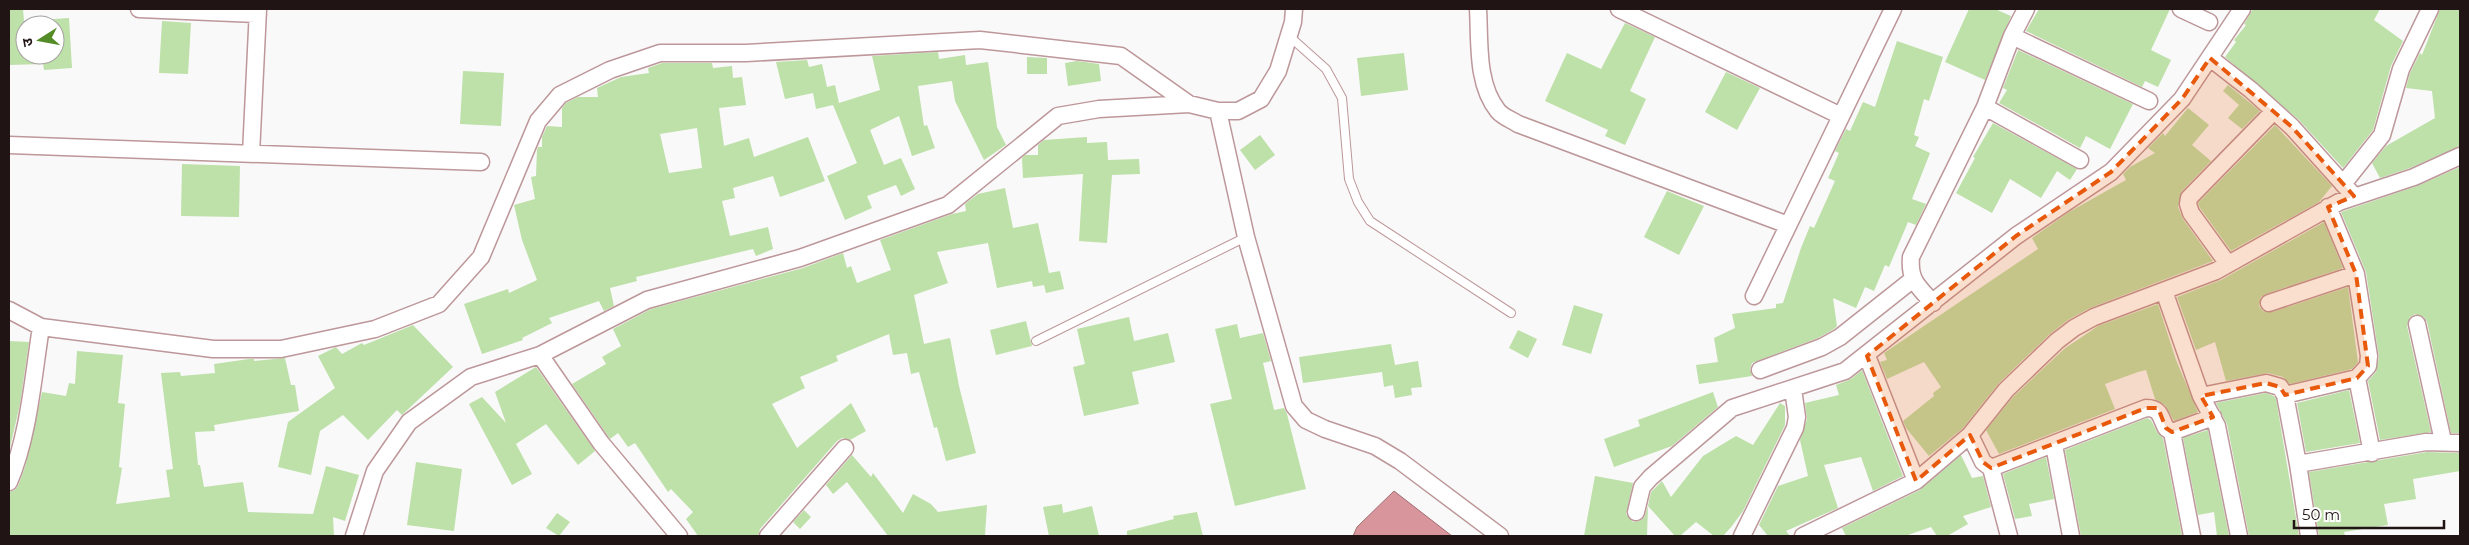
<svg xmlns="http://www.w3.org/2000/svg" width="2469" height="545" viewBox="0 0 2469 545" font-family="Montserrat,'Noto Sans Devanagari',sans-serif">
<rect width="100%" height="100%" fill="#f9f9f9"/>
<!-- water -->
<path fill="#d8959b" stroke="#a16e73" d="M1394,491L1452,536H1353L1357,527Z"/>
<!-- building -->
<path fill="#bee0a9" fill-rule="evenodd" d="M9,9H23L24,21L69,18L72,68L44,70L43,64L9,65ZM25,25H55V55H25Z
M1969,9H1995L2011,16L1985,80L1945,62Z
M2039,9H2170L2151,50L2171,60L2158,87L2145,81L2142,87L2026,31Z
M2253,9H2380L2374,20L2403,41L2391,66L2373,130L2343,168L2299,120L2225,57L2236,42L2234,40L2246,25L2244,24Z
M2440,9H2460V146L2410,168L2380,178L2372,163L2386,146L2435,118L2432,91L2406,88L2410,73L2420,53L2422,55Z
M162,21L191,23L188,74L159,73Z
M1625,23L1655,37L1630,91L1646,99L1625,145L1605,136L1608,130L1545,101L1567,53L1601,69Z
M1897,41L1943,57L1929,101L1924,99L1914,135L1919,137L1915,146L1930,153L1912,199L1926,204L1916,225L1908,222L1889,267L1885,265L1874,291L1865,287L1856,308L1833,298L1837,326L1834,329L1818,338L1752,363L1750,369L1752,376L1699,384L1696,365L1718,362L1714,338L1735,328L1732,314L1776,308V304L1783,303L1801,248L1810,226L1814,228L1835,181L1828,178L1839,153L1835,151L1846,129L1850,131L1863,102L1875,107Z
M2018,50L2133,104L2110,149L2086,136L2080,148L1999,103L2007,90L2003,88Z
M938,52L939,59L965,55L966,65L988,62L997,127L1006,145L984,160L955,101L952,81L918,86L924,126L927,125L935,148L912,156L899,116L870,130L884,165L901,158L915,189L901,196L896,185L867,196L872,208L845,220L827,176L857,163L833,105L816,109L813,93L785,99L776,62L807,60L809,67L822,64L827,87L835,85L839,103L880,90L872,56Z
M1404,53L1408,90L1361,96L1357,58Z
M1027,57L1047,58V74H1027Z
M1077,61L1099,64L1101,81L1068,86L1065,63Z
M662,63H712L713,68L732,66L733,78L742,77L746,105L719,108L724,146L749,138L754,157L808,137L825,181L780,197L773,176L733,188L735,198L722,201L730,236L768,227L773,249L756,256L753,249L636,277L637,281L610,288L614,306L604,311L599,301L549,318L552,323L522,338L523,340L482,354L464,304L508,289L509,293L537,280L522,240L514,205L535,199L531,177L536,176L537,150L538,147H542V137L547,126L562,127V108L566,103L578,97H598L597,88L621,77L649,73L648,68ZM697,128L702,168L669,173L660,134Z
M463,71L504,73L501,126L460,124Z
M1726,72L1760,88L1737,130L1705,112Z
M2228,85L2260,111L2242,129L2228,118L2239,105L2223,91Z
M2188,108L2209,125L2192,145L2211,161L2182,191L2178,207L2183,219L2213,261L2090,308L2068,320L2050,334L1999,383L1963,428L1929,456L1906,428L1903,421L1934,396L1933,393L1941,387L1924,362L1887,379L1880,362L1887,360L1884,353L2038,249L2032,238L2069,212L2126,180L2123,174L2130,167L2155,153L2148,148L2163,133L2165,136Z
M1993,123L2077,169L2070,180L2057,171L2041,198L2010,179L1992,213L1956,193L1975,158L1973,157Z
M2275,125L2332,186L2319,202L2231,251L2200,208L2198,203Z
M1260,135L1275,155L1255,170L1240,150Z
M1087,137V143L1107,142L1108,160L1139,159L1140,174L1112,175L1107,243L1079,241L1083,174L1023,178L1022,158L1025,155H1038V145L1044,140Z
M182,164L240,166L239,217L181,216Z
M2460,167V433H2451L2427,322L2424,317L2415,314L2410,317L2407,326L2431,432L2380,440L2368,381L2376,372L2379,357L2366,272L2341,212L2417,186Z
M1005,188L1013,228L1038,223L1049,273L1060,271L1064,289L1046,293L1044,285L1033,287L1032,281L997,288L988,243L937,252L948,283L914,295L924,344L950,338L959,386L976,453L946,461L937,427L934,428L919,372L911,374L907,353L893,355L889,334L836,356L838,361L800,377L805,388L772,404L797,448L851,403L866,431L850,440L842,438L837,441L760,529L758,536H698L686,519L693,512L671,489L668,492L635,443L628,447L618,433L610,439L572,384L606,364L602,357L621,346L613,329L651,309L803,268L843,253L847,268L851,266L857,283L891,270L880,240L952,214L966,211L965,204L978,194Z
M1667,191L1704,206L1679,255L1644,237Z
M2324,222L2343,268L2266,294L2261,297L2259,306L2263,311L2272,312L2348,287L2358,362L2352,369L2290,384L2283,377L2268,373L2226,381L2215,342L2196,350L2177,297L2221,280Z
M2158,304L2176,360L2198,412L2174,421L2165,405L2155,399L2146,370L2138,372L2105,384L2115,409L1999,454L1986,430L2013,397L2064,349L2098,326Z
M1574,305L1603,314L1591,354L1562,345Z
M1129,317L1134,341L1168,333L1175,362L1132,372L1139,404L1084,416L1073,367L1085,364L1077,329Z
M1026,321L1032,346L996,355L990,330Z
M1237,324L1240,338L1263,333L1271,361L1263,363L1274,410L1284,408L1287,414L1306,489L1235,506L1210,404L1232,399L1215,329Z
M413,325L453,367L402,415L397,410L368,440L343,415L320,431L311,475L278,467L288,422L335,388L318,356L336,347L342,354L362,343L364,345Z
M1518,330L1537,339L1528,358L1509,348Z
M9,341L29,342L20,404L9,452Z
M1391,344L1395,365L1418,361L1422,387L1411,388L1412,395L1395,398L1393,385L1384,387L1382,372L1303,383L1299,357Z
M77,351L123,355L118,403L125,404L119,467L122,468L116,504L170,497L166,470L173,469L161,373L180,372L181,376L215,373L214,364L249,359H254V361L285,358L291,385H295L299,411L214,425L215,431L195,432L198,465H200L204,487L243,482L248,512L313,514L326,466L359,475L345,521L333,517L334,536H9V492L15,490L18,486L25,467L42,392L66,396L69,383L75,384Z
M536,367L595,451L578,465L546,424L516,444L532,474L512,485L469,404L482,397L506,423L495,392Z
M1862,370L1903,476L1873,491L1861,457L1824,465L1838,508L1786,531L1790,536H1768L1759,525L1778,486L1808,476L1800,440L1807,419L1805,403L1839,395L1836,385L1851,379Z
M2349,390L2360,443L2306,452L2297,403Z
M1713,392L1718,407L1672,446L1614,467L1604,439L1640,426L1638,420Z
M2266,393L2274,396L2276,399L2299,536H2249L2227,424L2216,403Z
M1780,403L1785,406V425L1743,511L1732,526L1723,536H1714L1696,522L1680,536H1675L1648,506L1651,492L1662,481L1671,497L1703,456L1736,436L1753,445Z
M2147,418L2151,420L2157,432L2163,438L2182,536H2081L2065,450Z
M2208,430L2229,536H2217L2214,512L2198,515L2183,438Z
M2427,452L2460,453V471L2413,479L2416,499L2384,504L2388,525L2344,532L2345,536H2319L2309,472Z
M852,455L871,477L873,473L903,513L913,494L931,504L938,512L987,505L985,535L888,536L847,482L833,494L826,485Z
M1961,455L1972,478L1983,476L1991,507L1963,516L1968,524L1947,536H1937L1931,527L1905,536H1846L1842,528L1920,490Z
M2046,457L2054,499L2029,504L2032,516L2015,519L2003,474Z
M416,462L462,469L454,531L407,525Z
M1595,476L1633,483L1626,514L1633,522L1639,521L1644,518L1648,506L1647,536H1584Z
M1062,504L1063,513L1092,506L1099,536H1049L1043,507Z
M804,510L811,517L800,529L793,522Z
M1197,512L1203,536H1127V531L1174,519L1173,516Z
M557,513L570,522L559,536L546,528Z"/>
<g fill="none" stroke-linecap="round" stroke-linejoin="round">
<defs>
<path id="service" d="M1289,36L1326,69L1342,98L1349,179L1358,202L1370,221L1511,313
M1036,341L1246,237"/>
<path id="minor" d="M139,9L258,14
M1478,9C1480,42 1476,84 1498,111C1503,117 1512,120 1518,124L1788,225
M1619,9L1841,116
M2181,9L2209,22
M2012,36L2149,101
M2210,58L2251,90L2292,127L2354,196
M1985,107L2080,160
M1218,111L1246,237L1294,406L1306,420L1325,429L1375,446L1400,461L1500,536
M9,145L481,162
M251,154L258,9
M2343,184L2382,135L2401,69L2430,9
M2228,264L2191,213L2188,204L2189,198L2274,111
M2164,291L2201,396L2217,426L2239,536
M1754,296L1893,9
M1933,303C1918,286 1909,281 1911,257L1985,107L2012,36L2026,9
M2269,303L2356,274
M9,310L41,327
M2417,324L2443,441
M540,355L601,443L679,536
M1867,356L1916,481L1970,435L2006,390L2057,341L2074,328L2094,317L2216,271L2339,202L2414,177L2460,156
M1760,370L1822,347L1840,337L1912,280
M2357,378L2372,453
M2285,395L2357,378L2368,366L2369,356L2356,274L2328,207
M2201,396L2266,383L2280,387L2285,395L2298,464L2426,442L2460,443
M2172,432L2192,536
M1970,435L1983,462L1991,468L2146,408C2161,408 2160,417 2166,428L2172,432L2213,417
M2054,445L2071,536
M2298,464L2309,536
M1991,468L2009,536
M9,482C29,435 33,377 41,327L213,349H281L375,329L439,304L481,257L538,121L560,95L610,70L660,53H746L980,40L1121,56L1189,104
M1636,512L1642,487L1651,477L1732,408L1845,371L2016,236L2111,172L2182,99L2242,9
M354,536L375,471L409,422L471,377L540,355L647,300L800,258L948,205L1058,116L1099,109L1189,104L1218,111H1238L1261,99L1278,71L1293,22L1294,9
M768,536L845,448
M1742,536L1795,428L1797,417L1793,389
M1803,536L1916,481"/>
</defs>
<!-- service casing -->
<use href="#service" stroke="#bd979a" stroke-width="10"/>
<!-- minor casing -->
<use href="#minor" stroke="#bd979a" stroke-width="19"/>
<!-- service -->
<use href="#service" stroke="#fff" stroke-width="8"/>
<!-- minor -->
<use href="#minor" stroke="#fff" stroke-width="16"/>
</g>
<!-- marked area -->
<path fill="#e8590c" fill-opacity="0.2" stroke="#e8590c" stroke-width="4" stroke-dasharray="10 6" stroke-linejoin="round" d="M2210,58L2292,127L2354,196L2328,207L2356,274L2368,366L2357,378L2285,395L2280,387L2266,383L2201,396L2213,417L2172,432L2166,428L2158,408H2146L1991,468L1983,462L1970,435L1916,481L1867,356L2016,236L2111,172L2182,99Z"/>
<!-- border -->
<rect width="2469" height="545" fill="none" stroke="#211415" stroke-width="20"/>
<!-- north arrow -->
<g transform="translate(40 40) rotate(259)"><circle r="24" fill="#ffffff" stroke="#a6a1a1"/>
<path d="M0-4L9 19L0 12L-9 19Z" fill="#548c27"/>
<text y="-8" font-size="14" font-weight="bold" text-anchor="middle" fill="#211415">उ</text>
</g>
<!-- scale -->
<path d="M2294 520v8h150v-8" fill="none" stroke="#211415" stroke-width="2.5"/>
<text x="2302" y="520" font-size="15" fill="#211415" stroke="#ffffff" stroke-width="4" paint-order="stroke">50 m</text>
</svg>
